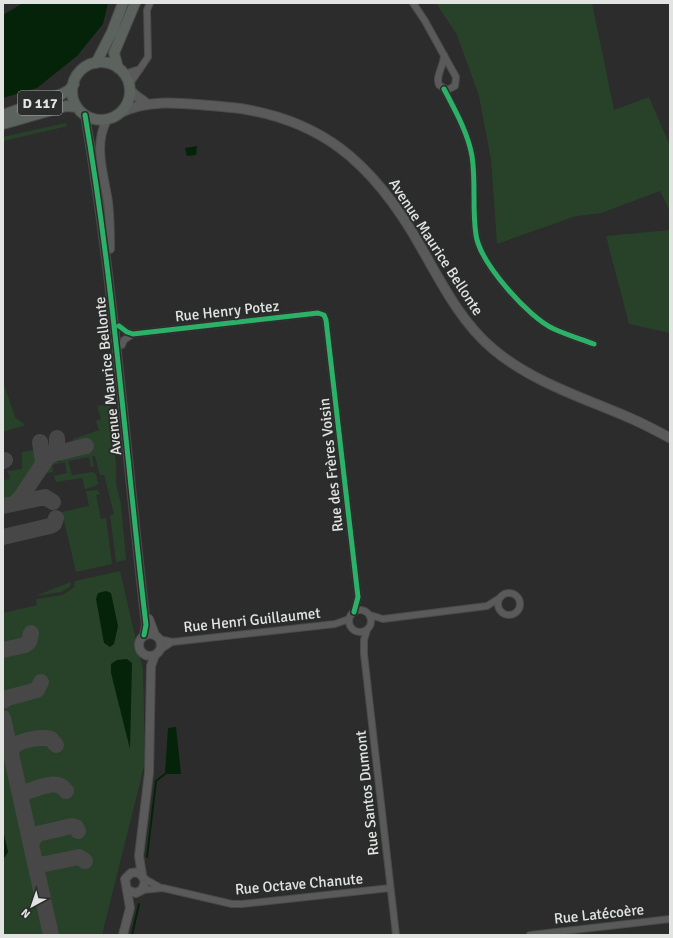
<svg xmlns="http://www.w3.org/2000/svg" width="673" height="938" viewBox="0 0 673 938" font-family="Signika,sans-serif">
<rect width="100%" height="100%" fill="#2b2c2b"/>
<!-- green -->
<path fill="#28422a" d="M436,3H592L614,110L649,97L670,146V212L660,191L601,213L576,216L497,244L491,160L479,96L457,35Z
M65,123L68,126L3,141V137Z
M670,230V333L629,324L606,236Z
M3,382L15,417L25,425L3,432Z
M110,404L116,465V483L121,504L126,560L116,562L110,515L114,514L104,475H100L95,456H92L94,467H91L89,457L68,461L72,475L93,472L96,474L98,484L95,486L85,489L82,478L56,482L54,476L67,473L65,462L52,465L53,472L43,474L26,496L51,458L57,462H61L60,457L73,454L74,457L79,456L77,451L87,448L86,444L74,447L73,439L99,430L96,421L101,419L97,406Z
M39,449L41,455L15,499L3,501V480L10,479L7,469L9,471L22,469V452Z
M97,490L101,494L96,495L101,519L106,518L112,564L76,572L62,512L89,506L86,491Z
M120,571L143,670L145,762L102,935H55L3,698V613L37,605L36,599L63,595L74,587L75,581Z
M71,582L70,587L61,592L35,596Z
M3,740L46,935H3Z"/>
<!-- water -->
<path fill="#042308" d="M23,3H108L103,24L77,56L37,88L3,98V15Z
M197,146L196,155L187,156L185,148Z
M106,591L111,593L118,626L114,644L110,647L104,643L96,599L98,593Z
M127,659L132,663L130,749L111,673V664L117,660Z
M176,727L181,774H165L168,728Z
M3,830L8,852L5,857L3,858Z"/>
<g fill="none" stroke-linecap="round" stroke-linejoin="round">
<!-- stream -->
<path stroke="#042308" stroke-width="2" d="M147,857L156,781L165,774
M132,935L139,904"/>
<!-- taxiway -->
<path stroke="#464746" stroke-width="16" d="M40,442L43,462
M51,454L57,448V438
M3,461L5,460
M15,503L21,497L49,455L86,446
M3,506L45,497L53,502
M3,537L50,526L54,524L56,518
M3,650L25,645L29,642L31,633
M3,701L7,698L37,690L41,682
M3,718L51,935
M11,754C12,750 12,747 15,745C23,740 42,736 51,739L56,745
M21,799L24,793L28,791C40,788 58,778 66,791
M31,843L37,834L72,826L76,827L78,831
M37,869L40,865L79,857L85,861"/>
<defs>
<path id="minor" d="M413,3L425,21L456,77L455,86L447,90L439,85C435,76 444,66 444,55
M124,74L140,69
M129,85L148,57L147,10L150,3
M444,89C455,110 468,133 472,156C476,182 472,209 476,235C480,263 529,318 554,329C567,335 581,339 594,344
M119,326L127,332L133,334L318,313L324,315L326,320L358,597L354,612
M122,345L124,340L133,334
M498 604a11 11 0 1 1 22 0a11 11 0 1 1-22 0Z
M349 621a11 11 0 1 1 22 0a11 11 0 1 1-22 0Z
M370,615L383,619L487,606L498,599
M367,630L364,640V654L396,935
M159,639L172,642L335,624L349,619
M160,650L172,642
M145,879L161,888
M142,890L163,888L232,904H242L390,888
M530,935L670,919"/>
<path id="tertiary" d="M85,115C114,284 126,455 146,625L144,635
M107,120C93,145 104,175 108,202C110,218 110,234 110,249
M149,619L155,635
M139 645a11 11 0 1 1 22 0a11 11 0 1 1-22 0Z
M142,875L139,856L149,773L151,666L155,655
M123,935L130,908L125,879L131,873C139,871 143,875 145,882L142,890L136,893L127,890"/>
<path id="secondary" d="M130,90L135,95L146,103
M122,112C151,98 185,104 216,106C319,113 374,163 422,249C442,284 461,322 493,349C532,382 584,398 630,418C644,424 657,431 670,438"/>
<path id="primary" d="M72 91a29 29 0 1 1 58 0a29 29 0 1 1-58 0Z
M96,63L112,32L123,3
M118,68L114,53L135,3
M3,115L62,94L69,90L74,84
M3,124L66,106L77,107"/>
</defs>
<!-- minor casing -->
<use href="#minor" stroke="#494a49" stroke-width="8"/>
<!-- tertiary casing -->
<use href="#tertiary" stroke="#494a49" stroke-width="10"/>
<!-- secondary casing -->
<use href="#secondary" stroke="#494a49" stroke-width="11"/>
<!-- primary casing -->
<use href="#primary" stroke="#494a49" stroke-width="12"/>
<!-- minor -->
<use href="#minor" stroke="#595a59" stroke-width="6"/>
<!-- tertiary -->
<use href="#tertiary" stroke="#595a59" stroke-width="8"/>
<!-- secondary -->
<use href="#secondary" stroke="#595a59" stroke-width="9"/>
<!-- primary -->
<use href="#primary" stroke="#5c625d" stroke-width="10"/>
<defs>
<path id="cycleway" d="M444,89C455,110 468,133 472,156C476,182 472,209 476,235C480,263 529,318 554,329C567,335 581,339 594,344
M85,115C114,284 126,455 146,625L144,635
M119,326L127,332L133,334L318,313L324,315L326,320L358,597L354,612"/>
</defs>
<!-- cycleway casing -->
<use href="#cycleway" stroke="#2a2d2b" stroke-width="8"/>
<!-- cycleway -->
<use href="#cycleway" stroke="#2db169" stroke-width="5"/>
</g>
<g text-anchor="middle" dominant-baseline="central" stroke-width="4" stroke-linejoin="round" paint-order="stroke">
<!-- shield labels -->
<rect fill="#2a2d2b" stroke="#abadab" stroke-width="1" x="18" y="91" width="44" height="24" rx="3"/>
<g font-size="14" font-weight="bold" fill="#e2e4e2">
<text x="40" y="103">D 117</text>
</g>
<!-- street labels -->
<g font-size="15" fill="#e2e4e2" stroke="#2a2d2b">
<text transform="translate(436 247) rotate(57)">Avenue Maurice Bellonte</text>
<text transform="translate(227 311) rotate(-6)">Rue Henry Potez</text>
<text transform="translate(108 376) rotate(-96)">Avenue Maurice Bellonte</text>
<text transform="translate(331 465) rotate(-96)">Rue des Frères Voisin</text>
<text transform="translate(252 620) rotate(-6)">Rue Henri Guillaumet</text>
<text transform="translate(367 793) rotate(-96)">Rue Santos Dumont</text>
<text transform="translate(299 884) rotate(-5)">Rue Octave Chanute</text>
<text transform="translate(599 914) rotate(-6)">Rue Latécoère</text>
</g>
</g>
<!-- border -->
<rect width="673" height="938" fill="none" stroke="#e2e4e2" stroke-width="8"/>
<!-- north arrow -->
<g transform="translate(32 906) rotate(220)" stroke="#2a2d2b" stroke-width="3" paint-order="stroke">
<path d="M0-3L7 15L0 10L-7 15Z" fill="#e2e4e2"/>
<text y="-6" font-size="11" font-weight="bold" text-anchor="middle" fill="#e2e4e2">N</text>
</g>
</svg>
